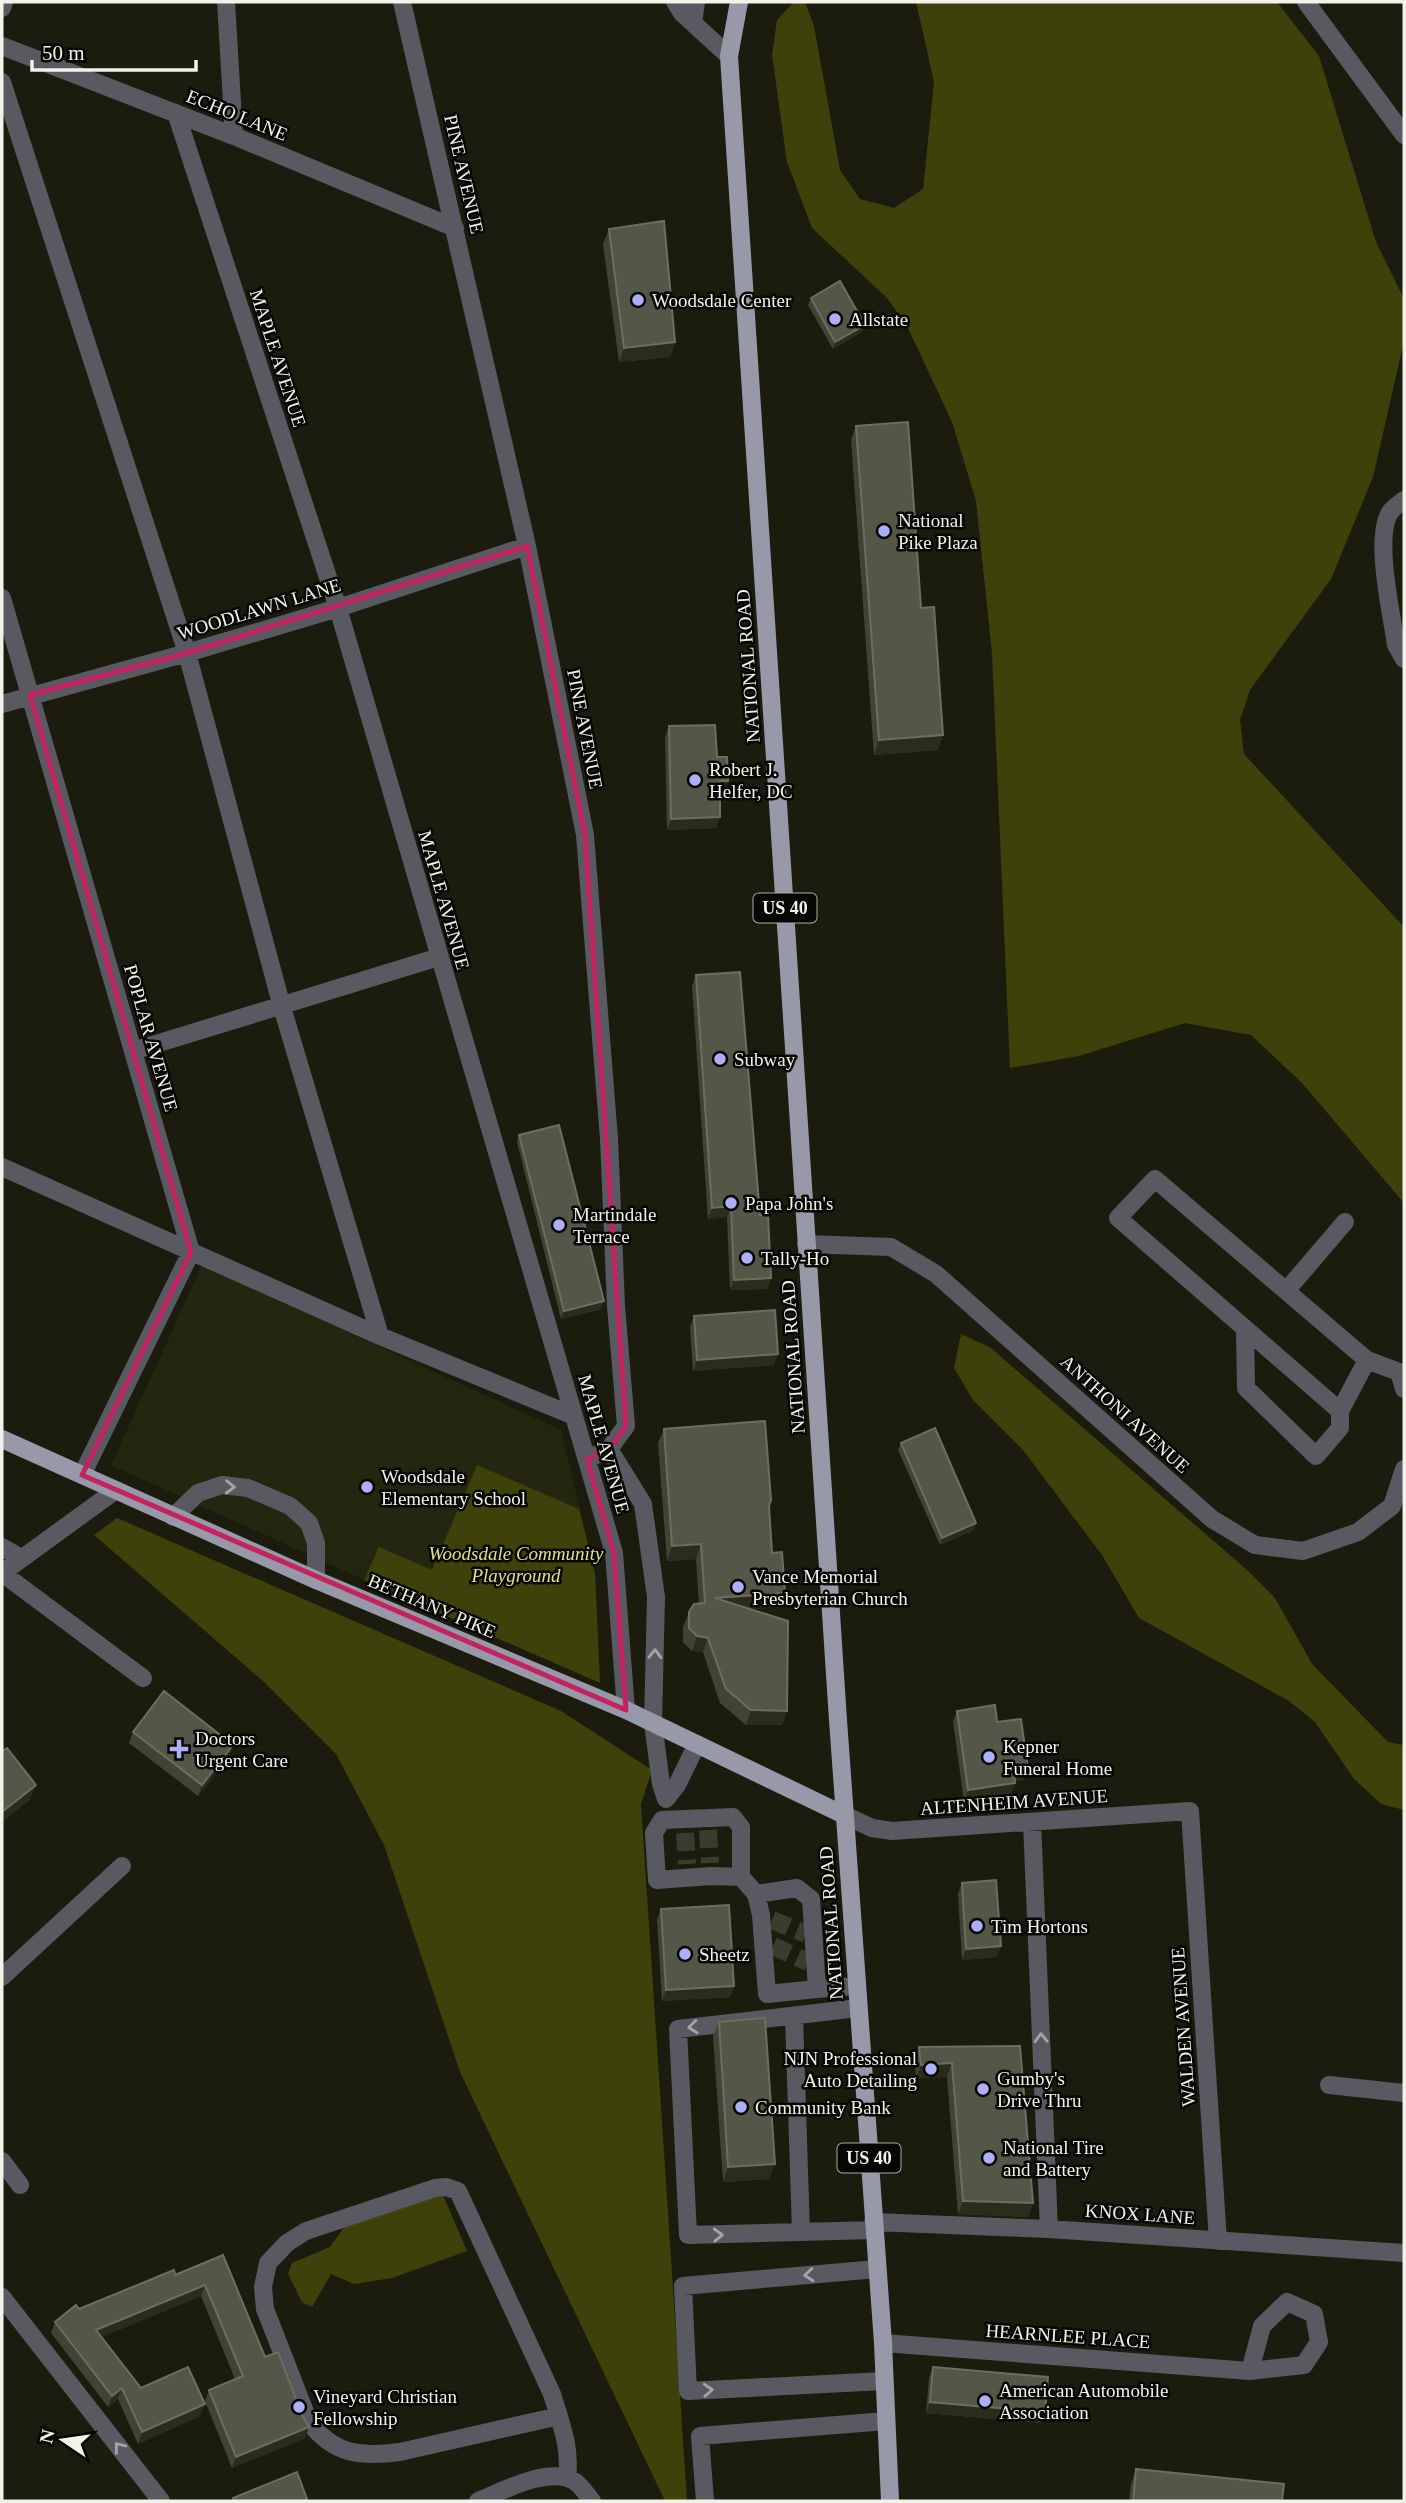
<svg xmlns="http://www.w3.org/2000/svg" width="1406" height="2503" viewBox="0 0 1406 2503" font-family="Georgia,serif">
<rect width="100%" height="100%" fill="#1b1c0e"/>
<!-- built -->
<path fill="#242610" d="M202,1265L561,1430L595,1573L600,1683L364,1580L111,1465Z"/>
<!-- green -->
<path fill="#3f410a" d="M794,2H805L814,26L840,170L860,199L894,208L923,189L934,82L916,2H1277L1319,56L1376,242L1404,299V341L1373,477L1331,579L1250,690L1240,720L1244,754L1404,927V1203L1302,1083L1251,1035L1185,1023L1079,1056L1010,1068L992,653L976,501L952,422L907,326L887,298L812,228L787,162L772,55L777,20Z
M961,1334L991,1348L1247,1570L1275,1598L1312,1664L1388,1742L1404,1745V1810L1381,1804L1354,1779L1315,1722L1289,1701L1139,1618L1102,1555L1023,1450L973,1400L954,1368Z
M477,1465L579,1509L595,1573L600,1683L364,1580L379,1547L432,1570Z
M117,1518L561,1711L652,1770L641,1804L687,2501H665L460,2072L384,1845L336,1754L264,1682L94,1535Z
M443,2195L467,2251L392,2278L354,2284L331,2274L312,2307L302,2302L288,2274L292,2263L330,2247L345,2226L423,2199Z"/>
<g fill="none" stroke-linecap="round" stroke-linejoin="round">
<!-- minor-tunnel -->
<path stroke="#3b3c2f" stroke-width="18" stroke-dasharray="18 9" stroke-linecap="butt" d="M708,1830L710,1863
M685,1833L687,1864
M772,1920L806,1934
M773,1946L808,1962"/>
<!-- minor -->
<path stroke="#595961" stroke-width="18" d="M226,2L234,136
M402,2L527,546L585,835L609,1139L616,1306L626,1426L609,1449L587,1459
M675,2L682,13L729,56
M1306,2L1404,135
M2,8L4,2
M693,23L696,2
M2,46L234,136L455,228
M2,82L187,653L282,1007L380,1336
M176,113L338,608L614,1553L626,1710
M1404,500C1400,503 1394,507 1391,511C1373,535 1392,615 1396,645L1404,659
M2,598L191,1252L82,1475
M2,704L187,653L338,608L527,546
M133,1051L439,957
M2,1167L380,1336L574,1416
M806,1244L891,1247L936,1274L1212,1519L1255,1545L1303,1551L1358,1532L1392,1506L1404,1469
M1286,1291L1345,1222
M1245,1329L1246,1388L1316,1456L1340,1428V1411
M1367,1360L1340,1411L1118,1218L1155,1179L1367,1360L1399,1372L1404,1389
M609,1449L643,1504L656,1597L653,1723L661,1784L666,1799L677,1785L697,1744
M173,1517L198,1493L222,1485L248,1488L290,1506L309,1523L316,1543V1580
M2,1547L21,1558
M2,1573L143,1678
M2,1573L116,1490
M844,1815L872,1828L892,1831L1190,1811L1218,2241
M1032,1822L1049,2229
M741,1877L711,1876L657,1880L654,1833L662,1820L733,1817L741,1827V1877L756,1894L797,1888L811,1899L817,1989L857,1986
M756,1894L761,1915L767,1994L817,1989
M2,1977L122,1866
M858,2008L678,2029L688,2235L874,2230
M794,2016L801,2232
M1329,2085L1404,2093
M2,2161L20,2185
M873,2222L1049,2229L1404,2253
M877,2269L683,2286L688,2391L884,2381
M2,2297L161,2501
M883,2343L1250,2371L1304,2365L1319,2342L1314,2314L1287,2302L1262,2326L1250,2371
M559,2416L400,2452C361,2457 334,2455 309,2422L265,2309L263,2287L268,2263L287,2243L306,2231L435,2188L446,2187L458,2191L552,2394C561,2424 571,2447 567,2478
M478,2501C503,2491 548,2466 574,2481C581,2485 587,2495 592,2501
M705,2501L700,2436L886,2421"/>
<!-- major -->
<path stroke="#9899a8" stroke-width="18" d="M739,2L729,56L838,1720L883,2343L890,2501
M2,1439L316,1580L626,1710L844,1815"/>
</g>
<!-- wall -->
<path fill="#414334" d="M609,229L675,342L670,357L619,362L603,244Z
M811,298L865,325L862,332L833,349L808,305Z
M856,426L921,608L938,750L874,755L851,440Z
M669,726L717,757L724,792H720V817L716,828L667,830L665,737Z
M696,975L760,1215L771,1278L767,1289L730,1290L727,1217L708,1219L692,986Z
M519,1135L601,1309L561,1319L517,1142Z
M694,1316L774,1365L693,1371L690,1327Z
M664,1429L769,1507L772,1553L785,1593L780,1607L751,1609L787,1711L782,1725H746L720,1703L703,1652L692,1651L683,1642V1627L689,1612L699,1604L696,1559L667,1561L658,1443Z
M901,1443L976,1523L974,1530L940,1545L898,1450Z
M957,1711L997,1722L1024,1780L1015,1781L1011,1794L964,1801L953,1722Z
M133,1732L233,1745L229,1756L198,1796L129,1743Z
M962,1883L997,1957L962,1960L958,1894Z
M661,1909L734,1986L730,1997L662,2001L657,1920Z
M719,2022L775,2164L769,2179L723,2182L713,2036Z
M1020,2046L1033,2203L1028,2217L958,2214L947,2077L916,2078L915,2060L919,2047Z
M223,2255L265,2357L305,2438L232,2468L205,2401L209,2390L235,2379L201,2296L101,2337L141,2388L200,2416L138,2444L118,2399L108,2407L51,2333L55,2322L79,2309L175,2275Z
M933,2367L1041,2423L926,2413L929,2378Z
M1136,2469L1282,2501H1129L1131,2484Z"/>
<!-- shaded-wall -->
<path fill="#2a2c1c" d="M865,325L862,332L833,349L835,342Z
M675,342L670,357L619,362L624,348Z
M943,735L938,750L874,755L879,740Z
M720,781H728L724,792H715Z
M720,817L716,828L667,830L671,819Z
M731,1206L727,1217L708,1219L712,1208Z
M771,1278L767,1289L730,1290L734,1280Z
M604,1301L601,1309L561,1319L564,1311Z
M778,1354L774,1365L693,1371L697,1360Z
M976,1523L974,1530L940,1545L942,1538Z
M701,1544L696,1559L667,1561L672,1546Z
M785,1593L780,1607L710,1613L715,1598Z
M697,1636L708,1638L703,1652L692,1651Z
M751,1710L787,1711L782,1725H746Z
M233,1745L229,1756L198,1796L202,1785Z
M1028,1769L1024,1780L1010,1782L1014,1771Z
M1015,1783L1011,1794L964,1801L968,1790Z
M36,1785L30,1800L2,1822V1812Z
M1001,1946L997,1957L962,1960L966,1949Z
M734,1986L730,1997L662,2001L666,1990Z
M952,2063L947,2077L916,2078L921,2065Z
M775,2164L769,2179L723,2182L728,2167Z
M963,2201L1033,2203L1028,2217L958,2214Z
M205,2285L201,2296L92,2341L96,2330Z
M122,2388L118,2399L108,2407L112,2396Z
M930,2402L1045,2412L1041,2423L926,2413Z
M205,2404L200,2416L138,2444L142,2432Z
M309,2427L305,2438L232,2468L236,2457Z"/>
<!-- building -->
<path fill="#545647" stroke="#6d6e60" stroke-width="2" d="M664,221L675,342L624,348L609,229Z
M840,281L865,325L835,342L811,298Z
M908,422L921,608L934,607L943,735L879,740L856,426Z
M715,725L717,757H727L728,781H720V817L671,819L669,726Z
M740,972L760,1215H768L771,1278L734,1280L731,1206L712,1208L696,975Z
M559,1125L604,1301L564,1311L519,1135Z
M775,1310L778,1354L697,1360L694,1316Z
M765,1421L771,1500L769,1506L772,1553L782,1552L785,1593L715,1598L788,1621L787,1711L751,1710L726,1689L708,1638L697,1636L689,1628V1612L694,1604L705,1603L701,1544L672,1546L664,1429Z
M935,1428L976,1523L942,1538L901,1443Z
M164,1691L233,1745L202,1785L133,1732Z
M995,1705L997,1722L1021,1719L1028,1769L1014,1771L1015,1783L968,1790L957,1711Z
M7,1748L36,1785L2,1812V1751Z
M996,1880L1001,1946L966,1949L962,1883Z
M729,1905L734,1986L666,1990L661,1909Z
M765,2018L775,2164L728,2167L719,2022Z
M1020,2046L1033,2203L963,2201L952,2063L921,2065L919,2047Z
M223,2255L265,2357L278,2352L302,2415L309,2427L236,2457L209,2390L243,2376L205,2285L96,2330L141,2388L188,2367L205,2404L142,2432L122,2388L112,2396L55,2322L76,2305L79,2309L174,2270L175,2275Z
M933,2367L1048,2377L1045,2412L930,2402Z
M1136,2469L1284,2484L1282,2501H1133Z
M297,2472L307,2499L303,2501H234L233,2498Z"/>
<!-- one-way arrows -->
<defs><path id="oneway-chevron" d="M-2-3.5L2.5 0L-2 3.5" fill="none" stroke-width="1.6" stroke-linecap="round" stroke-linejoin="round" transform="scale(1.75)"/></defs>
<g stroke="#a5a6a4">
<use href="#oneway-chevron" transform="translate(230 1487) rotate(2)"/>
<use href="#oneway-chevron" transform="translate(655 1654) rotate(-89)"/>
<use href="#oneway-chevron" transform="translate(693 2027) rotate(174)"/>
<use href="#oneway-chevron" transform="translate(1041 2038) rotate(-92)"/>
<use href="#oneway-chevron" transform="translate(718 2235) rotate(-2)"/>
<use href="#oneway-chevron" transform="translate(809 2275) rotate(175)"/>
<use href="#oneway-chevron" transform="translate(708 2390) rotate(-3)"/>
<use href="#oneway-chevron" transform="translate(119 2447) rotate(-128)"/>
</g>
<!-- marked area -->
<path fill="none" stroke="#c42362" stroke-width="5" stroke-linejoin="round" d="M527,546L585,835L626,1426L609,1449L587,1459L614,1553L626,1710L82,1475L191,1252L30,695L187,653Z"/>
<!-- markers -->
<g fill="#afaefa" stroke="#060603" stroke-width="2.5">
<circle cx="638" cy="300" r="7"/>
<circle cx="835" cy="319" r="7"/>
<circle cx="884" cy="531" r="7"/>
<circle cx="695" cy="780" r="7"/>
<circle cx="720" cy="1059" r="7"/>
<circle cx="731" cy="1203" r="7"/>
<circle cx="559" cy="1225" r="7"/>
<circle cx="747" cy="1258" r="7"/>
<circle cx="367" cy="1487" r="7"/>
<circle cx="738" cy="1587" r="7"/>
<path d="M175.5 1738.5h7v7h7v7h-7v7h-7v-7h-7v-7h7z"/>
<circle cx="989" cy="1757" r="7"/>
<circle cx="977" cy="1926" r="7"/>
<circle cx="685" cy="1954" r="7"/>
<circle cx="931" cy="2069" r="7"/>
<circle cx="983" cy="2089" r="7"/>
<circle cx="741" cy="2107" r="7"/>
<circle cx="989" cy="2158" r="7"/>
<circle cx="985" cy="2401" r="7"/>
<circle cx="299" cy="2407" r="7"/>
</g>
<g text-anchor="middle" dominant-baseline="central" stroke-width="5" stroke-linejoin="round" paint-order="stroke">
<!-- shield labels -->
<g fill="#060603" stroke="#aaaba3" stroke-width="2">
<rect x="753.5" y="893.5" width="63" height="29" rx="5"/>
<rect x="837.5" y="2143.5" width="63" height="29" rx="5"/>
</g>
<g font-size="18" font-weight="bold" fill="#f1f2e8">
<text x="785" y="908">US 40</text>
<text x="869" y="2158">US 40</text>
</g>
<!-- street labels -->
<g font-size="19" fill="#f1f2e8" stroke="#060603">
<text transform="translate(237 115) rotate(22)">ECHO LANE</text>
<text transform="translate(464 174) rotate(77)">PINE AVENUE</text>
<text transform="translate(278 358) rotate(72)">MAPLE AVENUE</text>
<text transform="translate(259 609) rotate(-17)">WOODLAWN LANE</text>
<text transform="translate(748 666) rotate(-94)">NATIONAL ROAD</text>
<text transform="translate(585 729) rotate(79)">PINE AVENUE</text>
<text transform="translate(444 900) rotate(74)">MAPLE AVENUE</text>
<text transform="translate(151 1038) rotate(74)">POPLAR AVENUE</text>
<text transform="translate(793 1357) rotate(-94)">NATIONAL ROAD</text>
<text transform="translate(1125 1414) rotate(42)">ANTHONI AVENUE</text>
<text transform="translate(604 1444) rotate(74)">MAPLE AVENUE</text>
<text transform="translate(432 1606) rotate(23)">BETHANY PIKE</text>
<text transform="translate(1014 1802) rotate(-4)">ALTENHEIM AVENUE</text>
<text transform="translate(831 1923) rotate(-94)">NATIONAL ROAD</text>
<text transform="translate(1183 2027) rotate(-94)">WALDEN AVENUE</text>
<text transform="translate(1140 2214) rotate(4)">KNOX LANE</text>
<text transform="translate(1068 2336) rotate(4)">HEARNLEE PLACE</text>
</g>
<!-- poi labels -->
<g font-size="19" fill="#f1f2e8" stroke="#060603" text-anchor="start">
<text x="652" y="300">Woodsdale Center</text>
<text x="849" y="319">Allstate</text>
<text x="898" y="520">National<tspan x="898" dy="22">Pike Plaza</tspan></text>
<text x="709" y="769">Robert J.<tspan x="709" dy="22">Helfer, DC</tspan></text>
<text x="734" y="1059">Subway</text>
<text x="745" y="1203">Papa John's</text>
<text x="573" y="1214">Martindale<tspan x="573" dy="22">Terrace</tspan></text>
<text x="761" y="1258">Tally-Ho</text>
<text x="381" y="1476">Woodsdale<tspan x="381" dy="22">Elementary School</tspan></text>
<text x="752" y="1576">Vance Memorial<tspan x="752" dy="22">Presbyterian Church</tspan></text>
<text x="195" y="1738">Doctors<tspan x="195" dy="22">Urgent Care</tspan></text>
<text x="1003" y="1746">Kepner<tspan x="1003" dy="22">Funeral Home</tspan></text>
<text x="991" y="1926">Tim Hortons</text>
<text x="699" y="1954">Sheetz</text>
<text x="917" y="2058" text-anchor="end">NJN Professional<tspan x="917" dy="22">Auto Detailing</tspan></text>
<text x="997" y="2078">Gumby's<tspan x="997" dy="22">Drive Thru</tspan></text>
<text x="755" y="2107">Community Bank</text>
<text x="1003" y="2147">National Tire<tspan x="1003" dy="22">and Battery</tspan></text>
<text x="999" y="2390">American Automobile<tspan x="999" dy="22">Association</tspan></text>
<text x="313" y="2396">Vineyard Christian<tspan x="313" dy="22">Fellowship</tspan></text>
</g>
<!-- park labels -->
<g font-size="19" font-style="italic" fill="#dee47f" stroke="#060603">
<text x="516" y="1553">Woodsdale Community<tspan x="516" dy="22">Playground</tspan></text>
</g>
</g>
<!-- border -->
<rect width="1406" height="2503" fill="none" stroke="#f1f2e8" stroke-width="7"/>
<!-- north arrow -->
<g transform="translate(63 2440) rotate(283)" stroke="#060603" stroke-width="5" paint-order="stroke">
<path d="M0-5L12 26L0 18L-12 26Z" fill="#f1f2e8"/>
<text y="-10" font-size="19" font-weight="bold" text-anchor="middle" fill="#f1f2e8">N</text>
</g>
<!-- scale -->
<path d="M32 60v10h164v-10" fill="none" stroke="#f1f2e8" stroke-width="3.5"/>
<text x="42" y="60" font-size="21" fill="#f1f2e8" stroke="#060603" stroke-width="5" paint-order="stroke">50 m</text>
</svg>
